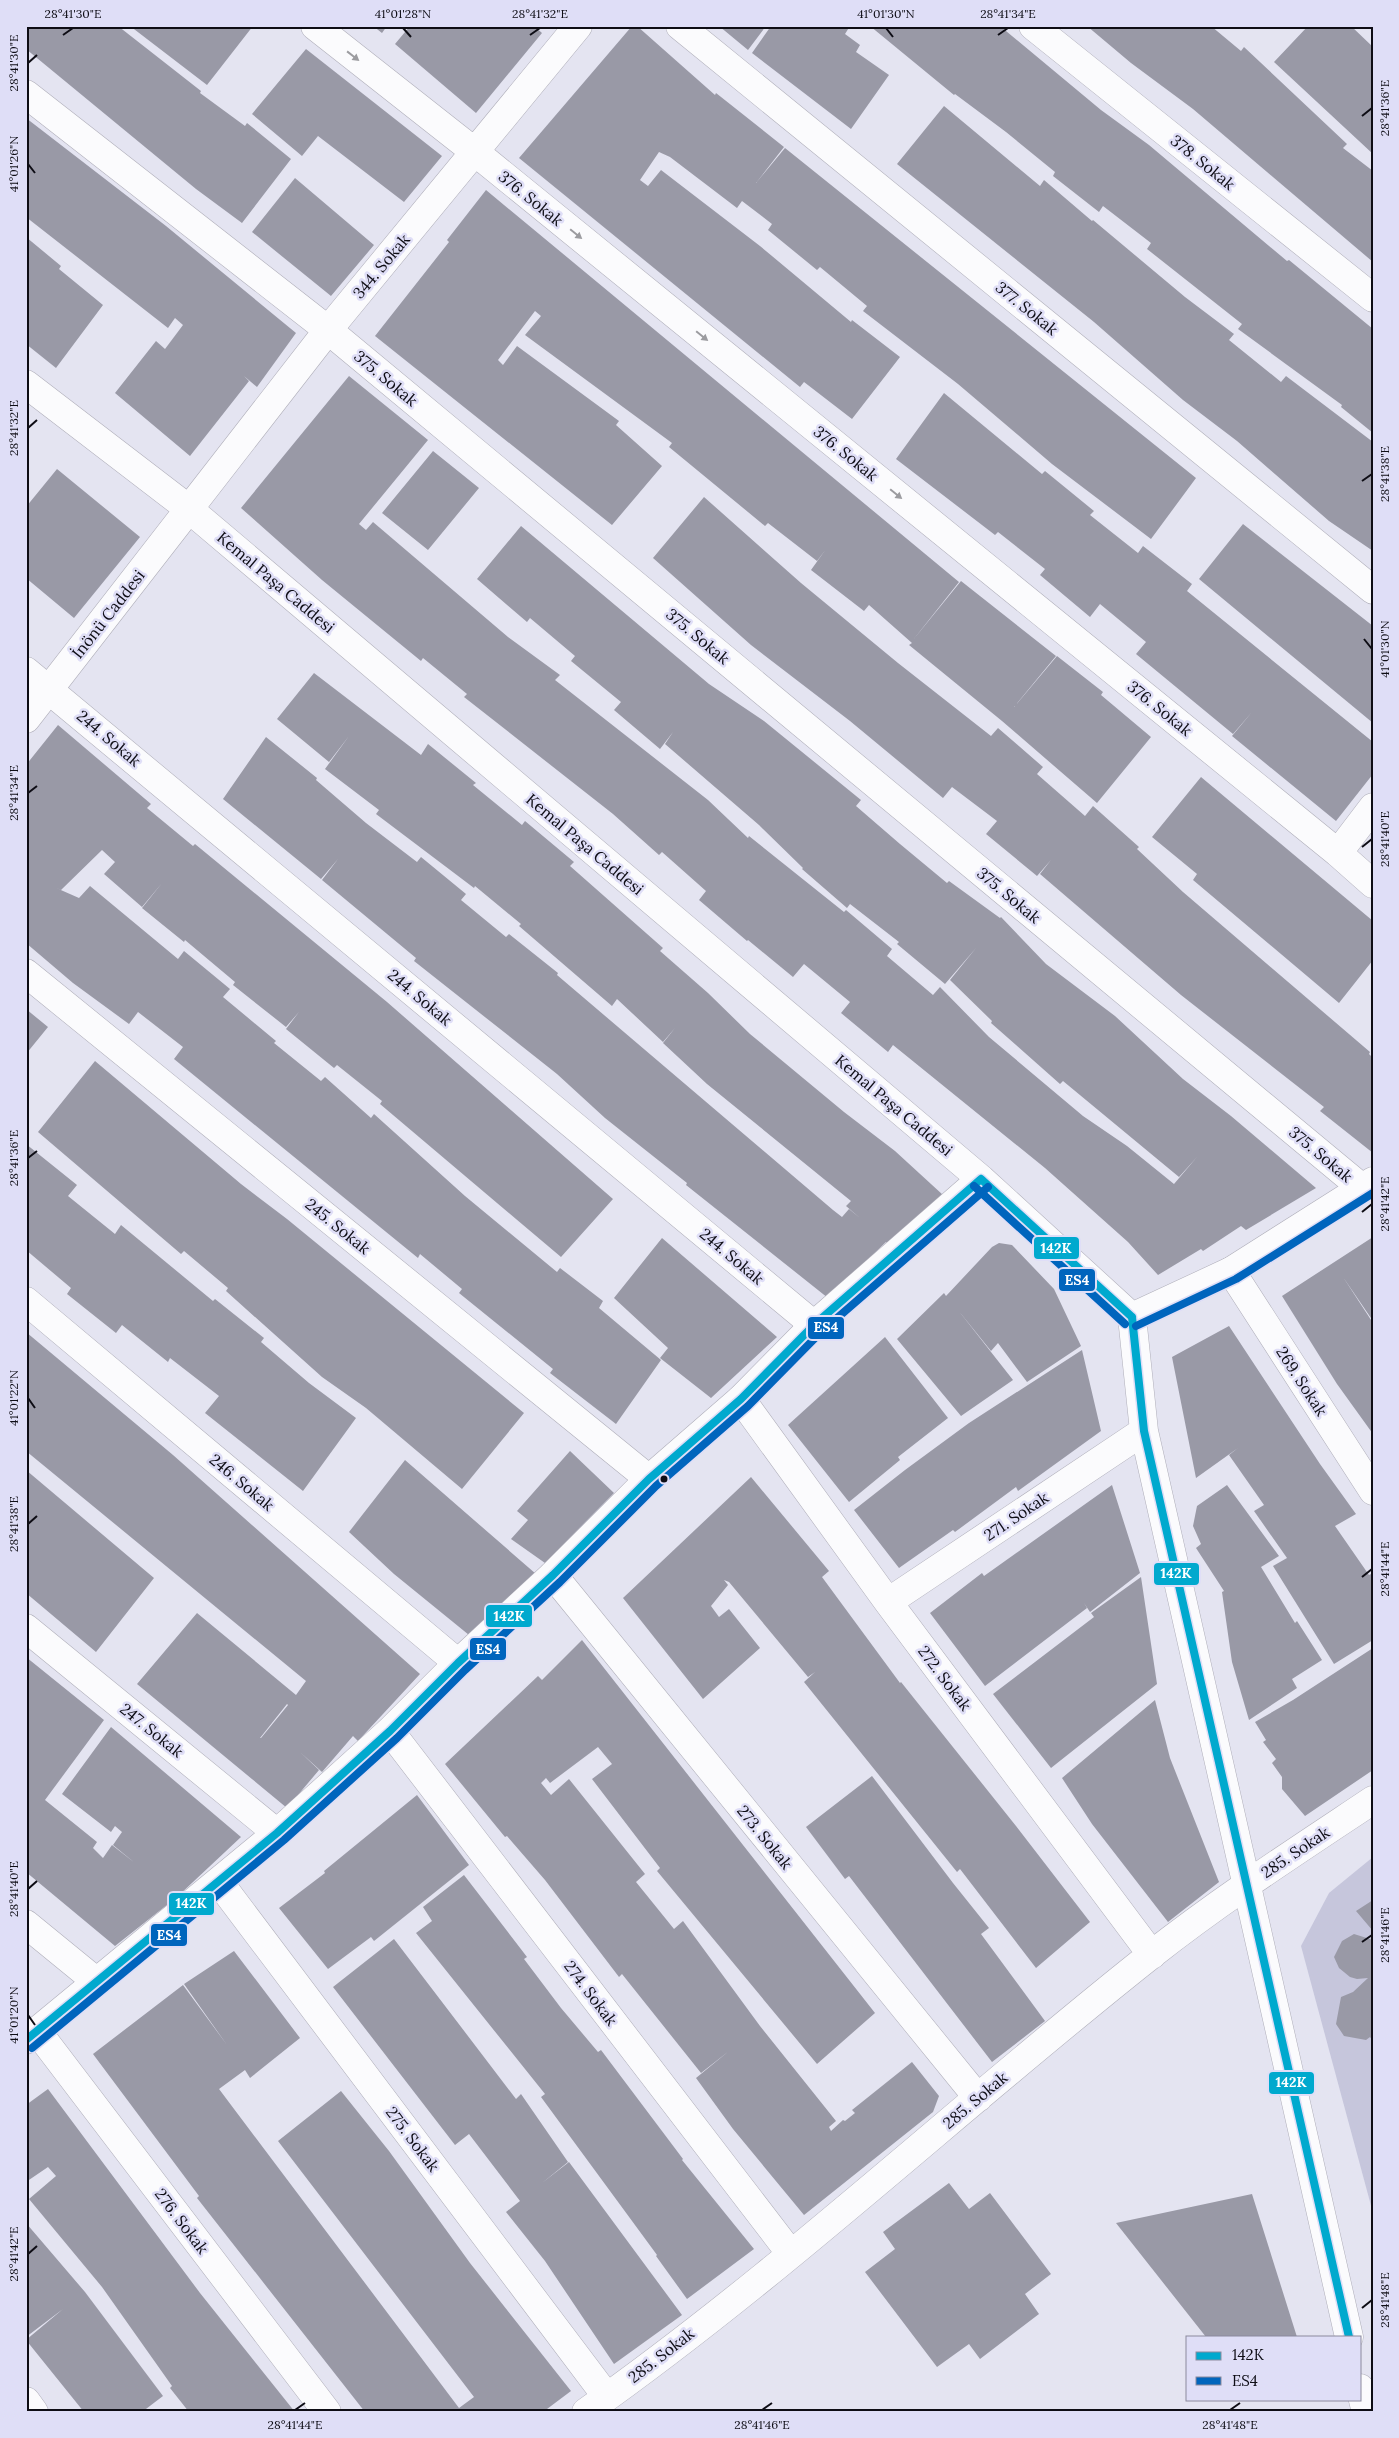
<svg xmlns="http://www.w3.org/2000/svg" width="1399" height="2438" viewBox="0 0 1399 2438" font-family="Lora,serif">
<rect width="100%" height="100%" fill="#e4e4f1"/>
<!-- green -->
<path fill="#c6c6dc" d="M1373,1857V2213L1301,1946L1329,1893Z"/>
<!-- building -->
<path fill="#9999a6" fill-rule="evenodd" d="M26,26H118L201,91L200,93L245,126L247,123L291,159L242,223L196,189L26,49Z
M130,26H253L207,85Z
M373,26H387L382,33Z
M410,26H534L542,33L476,113L395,44Z
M632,26H637L715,95L716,93L784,147L756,183L785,148L1196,478L1151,539L1052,464L958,384L863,311L867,306L820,267L817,270L768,230L772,224L742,201L737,208L670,157L659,152L640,180L648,186L661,170L760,246L851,322L852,320L900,357L852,419L804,382L800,387L519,158Z
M719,26H766L748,50Z
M771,26H850L845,34L860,45L856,52L889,75L851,129L752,53Z
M870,26H1000L1101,110L1149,145L1287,261L1289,260L1373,329V433L1341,407L1342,405L1238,329L1242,324L1147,249L1151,243L1103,206L1099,212L1053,176L1055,172L1006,132L955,94L954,95Z
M1087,26H1211L1241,51L1244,47L1347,144L1343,148L1373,171V262L1193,109L1131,63Z
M1308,26H1351L1373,47V154L1274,62Z
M306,49L442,156L404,202L318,136L302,156L252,114Z
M944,106L1040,186L1044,180L1092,221L1093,220L1185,297L1234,334L1229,340L1281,382L1286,376L1373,442V551L1329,521L1237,441L1183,400L1094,322L897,164Z
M26,118L166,226L296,333L257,387L244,376L249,381L190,456L115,393L156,341L165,349L183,325L175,318L168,328L26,217Z
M295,178L374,245L331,296L252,232Z
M486,190L959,582L913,640L961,581L1056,656L1014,707L1057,656L1103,692L1101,695L1151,737L1097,803L1002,721L909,645L912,643L869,605L864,611L811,570L826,549L817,561L768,523L765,526L669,447L672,443L525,335L541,316L535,311L498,360L503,365L517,346L619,421L616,425L662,466L612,525L375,336L449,242L447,240Z
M26,237L61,266L59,269L103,305L56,368L26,344Z
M349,376L428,440L359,524L366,530L373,522L508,637L560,675L555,680L708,800L748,838L749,836L844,912L846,910L892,949L887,956L933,995L940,987L989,1037L1083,1116L1127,1146L1174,1184L1197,1157L1179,1177L1063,1081L1060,1084L991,1023L992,1021L950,980L976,948L945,984L897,944L899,942L850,904L847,908L802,869L803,868L759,825L665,744L673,732L660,749L614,710L621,702L571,661L575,656L530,618L527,622L477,579L521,526L709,684L764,721L861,800L856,806L900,844L947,883L949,881L1000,918L1001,917L1046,964L1115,1016L1183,1079L1231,1116L1316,1188L1246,1230L1241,1226L1203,1251L1201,1249L1158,1275L1128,1242L1045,1168L893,1045L888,1052L841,1013L850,1002L804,964L793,977L748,940L747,941L699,900L706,891L662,852L659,855L613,814L464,697L467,694L423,658L421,661L322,580L241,508Z
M944,393L1042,474L1045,471L1094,511L1090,515L1138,553L1143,546L1192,584L1187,591L1373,742V774L1336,821L1232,736L1252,712L1233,734L1136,654L1146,642L1100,604L1090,617L1040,575L1045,569L998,532L995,535L896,459Z
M433,451L479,488L428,550L382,513Z
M57,469L140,537L74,618L26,578V507Z
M704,497L801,583L898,663L991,736L998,728L1043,767L1037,774L1085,816L1093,806L1139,847L1137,849L1183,892L1370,1052L1369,1054L1373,1058V1153L1320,1111L1324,1107L1181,995L1040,874L1051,860L1037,876L986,834L997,821L952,787L943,798L850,721L751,645L653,558Z
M1243,524L1373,626V723L1199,579Z
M314,673L421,755L428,744L476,783L473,785L522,825L525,821L574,862L570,866L663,948L660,951L708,993L750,1034L844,1112L895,1151L943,1195L890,1245L886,1242L828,1298L686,1185L687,1183L605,1118L557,1074L414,961L416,958L322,880L338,859L321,879L223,799L266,737L317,778L316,780L366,823L417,862L421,857L466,894L461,900L506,937L509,934L558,973L557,975L833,1210L842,1217L849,1209L860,1218L846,1206L851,1201L707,1084L663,1043L675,1028L663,1042L617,999L612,1006L519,926L521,924L475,886L474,888L376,814L379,810L325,769L349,736L329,762L277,719Z
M58,725L151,804L147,808L193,846L195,844L387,1002L613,1199L561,1257L380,1104L382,1101L337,1065L334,1068L286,1029L299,1012L286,1027L233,985L235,982L185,940L184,942L142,908L162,883L142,907L104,874L115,862L102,850L61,890L54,887L79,898L90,886L178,959L184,951L230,989L223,997L276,1041L274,1043L321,1081L325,1077L371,1118L374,1114L465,1196L557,1272L560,1268L603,1301L599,1308L661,1360L616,1424L550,1373L553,1369L459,1293L462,1289L420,1254L418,1258L174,1059L183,1047L138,1012L129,1024L73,983L26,943V765Z
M1201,777L1373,921V960L1339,1003L1193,880L1197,874L1152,837Z
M26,1009L48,1027L26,1054Z
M95,1061L241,1184L287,1219L524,1413L462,1489L366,1408L322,1377L226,1291L228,1288L184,1251L181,1254L38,1132Z
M26,1144L77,1185L68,1196L115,1234L121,1225L213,1301L215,1299L264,1338L261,1342L309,1383L356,1418L303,1491L205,1413L219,1396L170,1358L168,1362L122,1325L116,1333L67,1294L71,1288L26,1250Z
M1373,1237V1321L1343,1277L1373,1323V1434L1337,1384L1282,1296Z
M662,1238L777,1337L711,1398L660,1358L668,1348L614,1298Z
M999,1243L1012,1245L1054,1289L1081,1346L1027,1382L998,1343L991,1351L958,1310L1013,1380L961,1416L897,1339L944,1293L946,1296L992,1247Z
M1229,1326L1320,1464L1356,1514L1335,1526L1369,1575L1373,1573V1640L1334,1664L1273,1566L1287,1558L1254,1511L1264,1505L1229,1455L1238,1448L1196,1478L1172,1357Z
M26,1332L173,1455L420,1674L358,1741L353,1736L322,1772L300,1752L319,1770L287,1808L137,1684L197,1613L296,1695L306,1681L26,1451ZM287,1704L288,1705L261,1738H260Z
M885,1337L948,1418L898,1457L900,1460L849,1502L788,1425Z
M1082,1350L1101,1431L1018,1491L1016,1487L955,1532L953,1530L899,1568L854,1510L905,1470L969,1423Z
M570,1451L614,1493L545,1563L511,1539L528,1520L517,1511Z
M405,1460L536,1574L469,1635L394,1574L349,1532Z
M26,1470L154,1578L96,1652L26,1593Z
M751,1477L829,1571L822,1577L900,1683L901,1682L1016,1826L1090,1922L1036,1968L960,1869L957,1872L804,1682L815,1672L808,1677L729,1582L724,1580L728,1585L711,1606L719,1617L729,1609L760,1648L703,1699L623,1598Z
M1112,1485L1140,1573L1090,1612L1084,1603L1087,1608L985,1686L930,1613L982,1573L984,1576Z
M1227,1485L1279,1556L1261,1567L1295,1623L1297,1621L1322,1660L1292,1679L1297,1688L1249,1720L1232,1662L1222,1592L1224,1591L1196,1548L1201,1544L1193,1526L1197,1506Z
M1141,1577L1157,1684L1051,1768L993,1694L1094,1617L1091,1613Z
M582,1640L875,2013L817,2064L657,1871L660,1868L592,1779L612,1764L598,1747L550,1783L546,1778L541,1783L551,1795L569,1779L645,1874L636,1882L674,1929L683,1921L760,2026L836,2121L829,2127L831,2131L843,2120L845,2121L855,2113L852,2110L912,2062L939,2096L933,2112L804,2215L733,2129L696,2078L729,2051L701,2073L622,1974L619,1977L545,1880L507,1836L505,1837L445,1764L538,1676L542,1680Z
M1373,1648V1770L1305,1816L1282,1789V1777L1272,1763L1276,1759L1263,1742L1266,1740L1255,1722L1293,1700Z
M26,1657L104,1720L45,1800L97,1842L93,1848L103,1858L112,1845L135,1863L113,1845L122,1832L115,1826L111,1832L62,1794L111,1727L241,1837L177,1897L115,1946L26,1872Z
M1155,1700L1170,1758L1219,1882L1168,1922L1092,1824L1062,1778Z
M872,1776L953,1883L989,1928L981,1934L1045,2021L992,2062L849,1876L845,1879L806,1827Z
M417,1795L469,1865L374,1941L371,1937L328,1969L279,1908L325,1873L324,1871Z
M464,1875L527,1957L524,1959L561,2008L598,2052L601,2050L683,2159L682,2160L754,2249L687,2299L656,2256L657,2255L541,2097L545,2094L416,1933L432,1921L423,1907Z
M1373,1900V1931L1356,1911Z
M1354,1934L1373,1940V2041L1370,2037L1366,2040L1344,2036L1336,2024L1341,1997L1353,1992L1368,1978L1357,1979L1350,1977L1339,1968L1334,1957L1342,1941Z
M394,1939L516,2099L521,2094L568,2162L542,2183L569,2162L682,2315L614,2364L545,2261L506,2212L520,2201L469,2134L455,2145L333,1987Z
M234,1951L300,2038L250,2078L245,2070L219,2089L459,2408L474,2397L278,2141L341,2091L389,2151L470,2263L571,2391L543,2412H365L197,2198L199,2196L93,2054L183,1985L227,2045L184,1984Z
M48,2089L200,2293L295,2412H189L170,2388L172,2386L102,2287L29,2199L56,2176L48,2167L26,2182V2105Z
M949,2183L969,2209L990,2193L1051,2274L1025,2294L1039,2314L980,2359L969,2344L937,2367L865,2272L895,2249L883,2232Z
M1252,2194L1297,2337H1206L1116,2223Z
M26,2223L85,2292L163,2396L142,2412H84L26,2340L63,2309L26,2337Z"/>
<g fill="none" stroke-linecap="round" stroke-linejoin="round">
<defs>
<path id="minor" d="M315,26L475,152L1338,853L1373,884
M680,26L1373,590
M1033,26L1373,298
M26,94L328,330L1362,1188
M189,509L328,330L578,26
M26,671L814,1325
M1338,853L1373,807
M26,973L649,1479
M1231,1271L1373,1491
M26,1301L458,1663
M1132,1317L1144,1431L1349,2337
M741,1399L888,1602L1152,1955
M553,1575L978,2098
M888,1602L1144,1431
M26,1628L277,1833
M390,1731L791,2254
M219,1882L607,2397
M26,1924L97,1982
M37,2031L327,2412
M1360,2388L1366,2412
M26,2401L34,2412
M586,2412C784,2272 961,2105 1151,1955C1222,1899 1298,1850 1373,1800"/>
<path id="tertiary" d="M26,384L189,509L981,1179L1132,1317L1231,1271L1373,1181
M26,719L189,509
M26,2040L277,1833L390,1731L458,1663L553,1575L649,1479L741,1399L814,1325L981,1179"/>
</defs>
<!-- minor casing -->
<use href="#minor" stroke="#afaeb9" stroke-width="29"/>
<!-- tertiary casing -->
<use href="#tertiary" stroke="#afaeb9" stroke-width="29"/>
<!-- minor -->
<use href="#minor" stroke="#fbfbfd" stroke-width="28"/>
<!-- tertiary -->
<use href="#tertiary" stroke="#fbfbfd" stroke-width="28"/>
<defs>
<path id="bus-1" d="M981,1179L1132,1317
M1132,1317L1144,1431L1349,2337
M26,2040L277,1833L390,1731L458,1663L553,1575L649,1479L741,1399L814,1325L981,1179"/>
<path id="bus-2" d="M974,1186L1125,1324
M1136,1326L1236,1279L1373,1193
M32,2048L284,1840L397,1738L465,1670L560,1582L656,1486L748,1406L821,1332L988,1187"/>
</defs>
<!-- bus-1 casing -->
<use href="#bus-1" stroke="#dfdef7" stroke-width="11"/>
<!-- bus-2 casing -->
<use href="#bus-2" stroke="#dfdef7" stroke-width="11"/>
<!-- bus-1 -->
<use href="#bus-1" stroke="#00a9ce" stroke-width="8"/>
<!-- bus-2 -->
<use href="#bus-2" stroke="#0065bd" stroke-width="8"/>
</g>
<!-- one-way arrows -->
<defs><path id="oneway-solid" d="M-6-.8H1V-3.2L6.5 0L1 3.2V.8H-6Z" transform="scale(1.25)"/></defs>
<g fill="#9c9ca0">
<use href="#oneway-solid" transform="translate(353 56) rotate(38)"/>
<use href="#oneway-solid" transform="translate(576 234) rotate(39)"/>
<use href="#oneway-solid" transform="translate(702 336) rotate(39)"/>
<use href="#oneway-solid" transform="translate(896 494) rotate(39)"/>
</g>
<!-- ticks -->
<path fill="none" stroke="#0e0d15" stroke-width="2" d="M403,28L411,37M886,28L893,37M63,35L73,28M530,35L540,28M998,35L1008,28M28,63L37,55M1362,116L1372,108M28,164L35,173M28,428L37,420M1362,481L1372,474M1364,639L1372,649M28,793L37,786M1362,847L1372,839M28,1158L37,1151M1362,1212L1372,1204M28,1398L35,1408M28,1524L37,1516M1362,1577L1372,1569M28,1889L37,1881M1362,1942L1372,1935M28,2015L35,2025M28,2254L37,2246M1362,2308L1372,2300M295,2410L305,2403M762,2410L772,2403M1230,2410L1240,2403"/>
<!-- markers -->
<circle fill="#0e0d15" stroke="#dfdef7" stroke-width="2" cx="664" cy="1479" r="4.5"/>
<g text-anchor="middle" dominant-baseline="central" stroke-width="5" stroke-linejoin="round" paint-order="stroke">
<!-- street labels -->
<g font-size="16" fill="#0e0d15" stroke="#dfdef7">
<text transform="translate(1203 162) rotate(39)">378. Sokak</text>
<text transform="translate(531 198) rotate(39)">376. Sokak</text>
<text transform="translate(381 266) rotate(-50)">344. Sokak</text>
<text transform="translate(1027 308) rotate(39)">377. Sokak</text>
<text transform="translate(386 378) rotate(40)">375. Sokak</text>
<text transform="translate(846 453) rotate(39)">376. Sokak</text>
<text transform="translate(276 582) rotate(40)">Kemal Paşa Caddesi</text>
<text transform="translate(108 614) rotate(-52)">İnönü Caddesi</text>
<text transform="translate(698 636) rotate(40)">375. Sokak</text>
<text transform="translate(1160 708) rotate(39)">376. Sokak</text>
<text transform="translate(109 738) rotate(40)">244. Sokak</text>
<text transform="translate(585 844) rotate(40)">Kemal Paşa Caddesi</text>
<text transform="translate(1009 895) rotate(40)">375. Sokak</text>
<text transform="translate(420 997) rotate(40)">244. Sokak</text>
<text transform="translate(894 1105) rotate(40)">Kemal Paşa Caddesi</text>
<text transform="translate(1321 1154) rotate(40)">375. Sokak</text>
<text transform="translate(338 1226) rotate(39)">245. Sokak</text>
<text transform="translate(732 1256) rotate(40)">244. Sokak</text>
<text transform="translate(1302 1381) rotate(57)">269. Sokak</text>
<text transform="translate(242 1482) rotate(40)">246. Sokak</text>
<text transform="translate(1016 1516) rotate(-34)">271. Sokak</text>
<text transform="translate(945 1678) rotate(53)">272. Sokak</text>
<text transform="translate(152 1730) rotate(39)">247. Sokak</text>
<text transform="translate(765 1837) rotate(51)">273. Sokak</text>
<text transform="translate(1295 1852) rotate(-34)">285. Sokak</text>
<text transform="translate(591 1993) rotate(53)">274. Sokak</text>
<text transform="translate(975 2100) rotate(-40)">285. Sokak</text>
<text transform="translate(413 2139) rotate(53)">275. Sokak</text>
<text transform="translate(182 2221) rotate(53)">276. Sokak</text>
<text transform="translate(661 2355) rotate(-38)">285. Sokak</text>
</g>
</g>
<g stroke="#dfdef7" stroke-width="2">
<rect x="1033" y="1236" width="47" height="24" rx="5" fill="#00a9ce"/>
<rect x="1058" y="1268" width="38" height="24" rx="5" fill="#0065bd"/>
<rect x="807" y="1316" width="38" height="24" rx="5" fill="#0065bd"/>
<rect x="1153" y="1562" width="47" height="24" rx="5" fill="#00a9ce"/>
<rect x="485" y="1604" width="48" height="24" rx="5" fill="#00a9ce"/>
<rect x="469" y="1637" width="38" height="24" rx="5" fill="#0065bd"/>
<rect x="168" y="1892" width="47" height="24" rx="5" fill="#00a9ce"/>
<rect x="150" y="1923" width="38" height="24" rx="5" fill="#0065bd"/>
<rect x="1268" y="2071" width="47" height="24" rx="5" fill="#00a9ce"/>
</g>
<g font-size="14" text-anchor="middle" font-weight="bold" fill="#fff">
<text x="1056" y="1253">142K</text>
<text x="1077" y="1285">ES4</text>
<text x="826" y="1332">ES4</text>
<text x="1176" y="1578">142K</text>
<text x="509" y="1621">142K</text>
<text x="488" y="1654">ES4</text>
<text x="191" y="1908">142K</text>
<text x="169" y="1940">ES4</text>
<text x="1291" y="2087">142K</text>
</g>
<!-- border -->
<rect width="1399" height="2438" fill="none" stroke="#dfdef7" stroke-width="55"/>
<!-- legend -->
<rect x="1186" y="2336" width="175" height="65" fill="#dfdef7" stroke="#8b8a9d"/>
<rect x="1196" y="2352" width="25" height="8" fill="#00a9ce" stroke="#8b8a9d"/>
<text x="1232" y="2360" font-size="15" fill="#0e0d15">142K</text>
<rect x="1196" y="2377" width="25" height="8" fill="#0065bd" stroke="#8b8a9d"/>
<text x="1232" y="2386" font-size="15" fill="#0e0d15">ES4</text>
<rect x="28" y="28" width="1344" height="2382" fill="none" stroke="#0e0d15" stroke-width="2"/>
<g font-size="12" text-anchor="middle" fill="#0e0d15">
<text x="73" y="18">28°41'30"E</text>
<text x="403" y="18">41°01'28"N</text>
<text x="540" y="18">28°41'32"E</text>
<text x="886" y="18">41°01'30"N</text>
<text x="1008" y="18">28°41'34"E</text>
<text transform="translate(14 63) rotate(-90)" y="4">28°41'30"E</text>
<text transform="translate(1385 108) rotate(-90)" y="4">28°41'36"E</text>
<text transform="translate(14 164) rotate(-90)" y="4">41°01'26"N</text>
<text transform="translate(14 428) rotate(-90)" y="4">28°41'32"E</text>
<text transform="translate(1385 474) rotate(-90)" y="4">28°41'38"E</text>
<text transform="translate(1385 649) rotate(-90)" y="4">41°01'30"N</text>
<text transform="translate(14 793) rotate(-90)" y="4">28°41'34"E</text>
<text transform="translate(1385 839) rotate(-90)" y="4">28°41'40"E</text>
<text transform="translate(14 1158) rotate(-90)" y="4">28°41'36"E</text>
<text transform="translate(1385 1204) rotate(-90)" y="4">28°41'42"E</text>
<text transform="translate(14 1398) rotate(-90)" y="4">41°01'22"N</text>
<text transform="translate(14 1524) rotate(-90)" y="4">28°41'38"E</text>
<text transform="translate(1385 1569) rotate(-90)" y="4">28°41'44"E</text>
<text transform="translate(14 1889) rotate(-90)" y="4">28°41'40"E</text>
<text transform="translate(1385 1935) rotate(-90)" y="4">28°41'46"E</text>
<text transform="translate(14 2015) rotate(-90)" y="4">41°01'20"N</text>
<text transform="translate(14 2254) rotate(-90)" y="4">28°41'42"E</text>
<text transform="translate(1385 2300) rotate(-90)" y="4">28°41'48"E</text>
<text x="295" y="2429">28°41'44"E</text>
<text x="762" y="2429">28°41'46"E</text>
<text x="1230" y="2429">28°41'48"E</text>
</g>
</svg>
